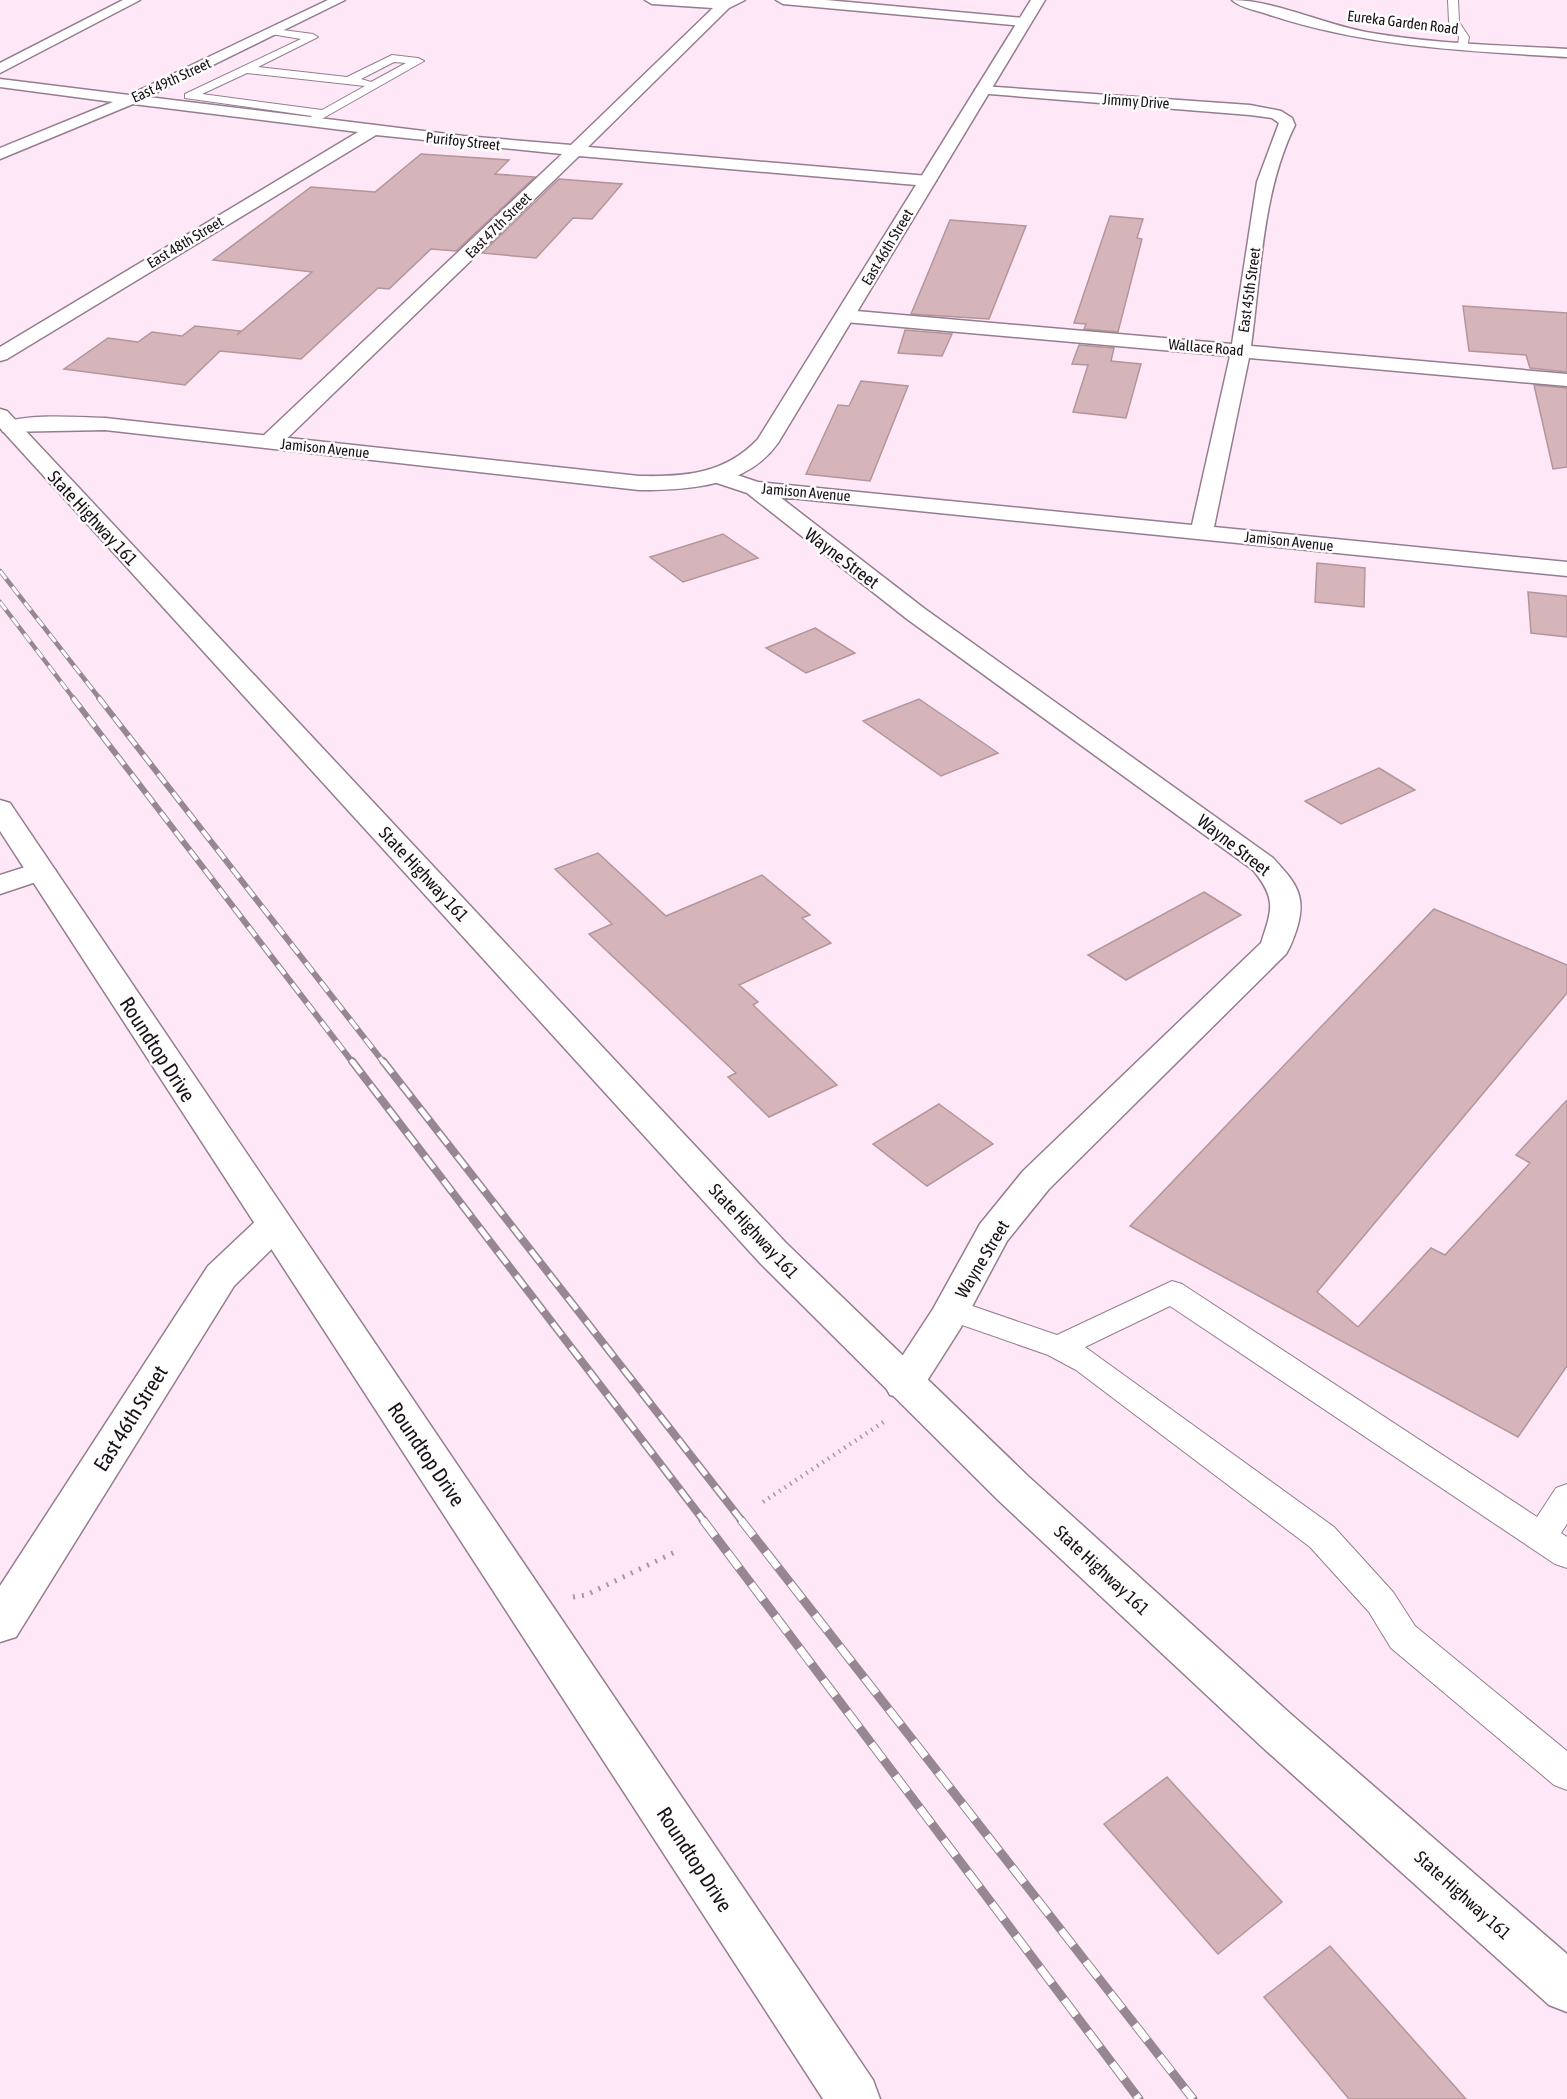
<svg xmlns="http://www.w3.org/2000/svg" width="1567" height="2099" viewBox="0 0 1567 2099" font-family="'Asap Condensed',sans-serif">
<rect width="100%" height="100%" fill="#fee8f8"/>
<!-- building -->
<path fill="#d5b5b9" stroke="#b4959a" stroke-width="1.5" d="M421,154L509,160L495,174L535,177L456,251L431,249L389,289L378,288L301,359L220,351L185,385L64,369L108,338L138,342L152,332L182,336L195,326L241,331L237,335L312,272L213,260L311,187L375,192Z
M559,179L622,184L592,219L573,218L536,258L482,253Z
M1110,216L1143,219L1137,238L1142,239L1118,332L1084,329L1086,324L1074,323Z
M950,220L1026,226L989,319L911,314Z
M1463,306L1567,313V372L1530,368L1526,355L1469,351Z
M905,330L952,334L942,356L898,353Z
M1079,345L1114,348L1111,361L1141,364L1126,418L1073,412L1088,365L1072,364Z
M861,381L908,386L870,481L806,474L838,405L849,406Z
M1534,385L1567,388V467L1553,469Z
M723,534L758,558L683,582L650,557Z
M1317,563L1365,568L1364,607L1315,602Z
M1528,592L1567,596V637L1531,633Z
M815,628L855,653L806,673L766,648Z
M919,699L998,753L941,776L863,721Z
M1379,768L1415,790L1341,824L1305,801Z
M598,853L666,916L762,875L810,915L802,918L831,943L739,985L758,1002L753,1005L837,1085L769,1117L728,1077L736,1073L589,934L612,924L555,869Z
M1204,892L1241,915L1126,980L1088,955Z
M1434,909L1567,965V993L1317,1292L1358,1327L1431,1248L1445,1255L1530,1163L1516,1155L1567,1100V1366L1518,1437L1130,1226Z
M939,1104L993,1144L927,1186L873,1144Z
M1167,1777L1282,1902L1218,1954L1104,1824Z
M1330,1946L1466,2099H1349L1264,1997Z"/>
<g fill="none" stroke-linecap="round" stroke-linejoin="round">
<defs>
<path id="service" d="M1448,0H1458L1459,22L1469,37L1467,48L1458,46L1459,37L1449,22Z
M275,29L313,34L318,37L258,67L347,77L392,55L418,58L424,61L311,125L305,121L312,116L185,98V94L301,39L271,34L270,32ZM394,62L406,63L371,82L361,79ZM247,73L365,86L322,110L202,94Z
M1172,1281L1182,1284L1537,1517L1556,1488L1567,1484V1524L1561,1533L1567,1537V1568L1555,1564L1170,1306L1085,1347L1334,1527L1393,1592L1415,1626L1567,1751V1790L1554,1785L1391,1648L1369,1612L1310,1547L1076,1370L1048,1355L942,1318L937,1310L942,1302L952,1299L1057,1335Z"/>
<path id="minor" d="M123,0H140L0,73V63Z
M328,0H345L148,97L464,136L571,145L713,8L652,4L645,0H745L729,8L588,147L928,176L936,181L928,186L579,156L278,447H262L259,442L262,437L562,154L376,135L7,359L0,361V347L358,132L133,104L0,159V148L113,102L0,87V79L129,95Z
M776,0H826L1024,18L1031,22L1024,26L783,4Z
M982,86L1250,105L1281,111L1292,118L1295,125C1262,192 1261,273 1251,346L1567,374V386L1249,358L1214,527L1567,562V576L780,497L925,609L1273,858C1295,882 1307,895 1297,928C1294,937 1291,946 1286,954L1049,1189L1007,1241L960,1329L918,1395L904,1399L890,1395L884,1384L933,1309L980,1224L1023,1171L1261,943C1272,910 1277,899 1253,870L907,619L747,493L711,481L708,476L711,471L719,469L758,482L1192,525L1230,356L845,322L835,316L845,310L1232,344L1257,182L1279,123L1272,118L1250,115L977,93L975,90Z
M41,862L51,865L56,871L51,877L0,894V875Z
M274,1212L287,1216L292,1225L287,1234L234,1286L16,1637L0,1642V1586L208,1266L261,1216Z"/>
<path id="tertiary" d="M1031,0H1045L778,443C747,487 688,490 639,490L105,430L3,432L0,427L3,422C37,414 71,417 105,418L639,476C685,477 725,474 758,439Z
M1232,0C1273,0 1323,24 1366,32C1432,44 1500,45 1567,49V57C1466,51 1367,47 1270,15C1259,11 1240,8 1232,0Z
M0,800L10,803L14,809L873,2080L880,2099H823L0,831Z"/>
<path id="secondary" d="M0,409L7,411L786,1243L1029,1477L1293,1716L1567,1954V2012L1549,2005L1261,1746L999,1501L760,1263L0,428Z"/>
</defs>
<!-- service casing -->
<use href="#service" stroke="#957d8f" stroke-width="2"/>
<!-- minor casing -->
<use href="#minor" stroke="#957d8f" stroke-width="3"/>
<!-- tertiary casing -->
<use href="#tertiary" stroke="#957d8f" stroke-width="3"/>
<!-- secondary casing -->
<use href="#secondary" stroke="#957d8f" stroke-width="3"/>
<!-- path-far1 -->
<path stroke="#a998a5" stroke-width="4.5" stroke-dasharray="1.5 5" stroke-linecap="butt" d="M763,1502L885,1421"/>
<!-- path -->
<path stroke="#a998a5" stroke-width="5" stroke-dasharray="2 7" stroke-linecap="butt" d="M573,1597L586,1595L677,1551"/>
<!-- service -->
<use href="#service" fill="#fff" fill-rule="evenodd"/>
<!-- minor -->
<use href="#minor" fill="#fff" fill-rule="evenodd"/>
<!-- tertiary -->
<use href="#tertiary" fill="#fff" fill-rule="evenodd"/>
<!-- secondary -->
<use href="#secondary" fill="#fff" fill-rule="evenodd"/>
<defs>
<path id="rail-far3" d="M0,571L100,699
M0,602L74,699"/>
<path id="rail-far2" d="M73,698L353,1063
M99,698L384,1063"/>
<path id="rail-far1" d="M352,1061L704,1521
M383,1061L742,1521"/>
<path id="rail" d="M703,1520L1139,2099
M741,1520L1193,2099"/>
</defs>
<!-- rail-far3 casing -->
<use href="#rail-far3" stroke="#968792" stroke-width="4.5"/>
<!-- rail-far2 casing -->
<use href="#rail-far2" stroke="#968792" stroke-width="6"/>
<!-- rail-far1 casing -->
<use href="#rail-far1" stroke="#968792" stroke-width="8"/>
<!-- rail casing -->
<use href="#rail" stroke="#968792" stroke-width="9"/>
<!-- rail-far3 -->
<use href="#rail-far3" stroke="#fdfdfd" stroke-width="3" stroke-dasharray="10" stroke-linecap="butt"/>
<!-- rail-far2 -->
<use href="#rail-far2" stroke="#fdfdfd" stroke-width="4" stroke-dasharray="12" stroke-linecap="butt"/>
<!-- rail-far1 -->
<use href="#rail-far1" stroke="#fdfdfd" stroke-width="5" stroke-dasharray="15" stroke-linecap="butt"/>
<!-- rail -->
<use href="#rail" stroke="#fdfdfd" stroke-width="7" stroke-dasharray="20" stroke-linecap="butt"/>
</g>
<g text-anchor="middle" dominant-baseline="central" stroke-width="5" stroke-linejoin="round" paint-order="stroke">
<!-- far-street labels -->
<g font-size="15" fill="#191117" stroke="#fdfdfd">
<text transform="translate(1403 22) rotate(7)">Eureka Garden Road</text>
<text transform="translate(171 80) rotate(-25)">East 49th Street</text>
<text transform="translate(1136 101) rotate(4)">Jimmy Drive</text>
<text transform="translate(463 141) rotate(6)">Purifoy Street</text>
<text transform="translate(498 225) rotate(-45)">East 47th Street</text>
<text transform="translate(185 242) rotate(-31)">East 48th Street</text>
<text transform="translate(887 247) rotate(-59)">East 46th Street</text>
<text transform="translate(1249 290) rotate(-82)">East 45th Street</text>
<text transform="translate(1206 347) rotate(5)">Wallace Road</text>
<text transform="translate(325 448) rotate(6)">Jamison Avenue</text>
<text transform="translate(806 492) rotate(5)">Jamison Avenue</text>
<text transform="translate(1289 541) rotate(6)">Jamison Avenue</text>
</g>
<!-- street labels -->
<g font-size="18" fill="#191117" stroke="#fdfdfd">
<text transform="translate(93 518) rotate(47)">State Highway 161</text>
<text transform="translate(842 558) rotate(37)">Wayne Street</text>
<text transform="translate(1234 845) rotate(38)">Wayne Street</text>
<text transform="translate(424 874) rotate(47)">State Highway 161</text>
<text transform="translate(754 1231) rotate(47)">State Highway 161</text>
<text transform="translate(982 1259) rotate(-59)">Wayne Street</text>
<text transform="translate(1102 1570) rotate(43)">State Highway 161</text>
<text transform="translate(1463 1895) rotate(42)">State Highway 161</text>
</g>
<!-- near-street labels -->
<g font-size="21" fill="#191117" stroke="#fdfdfd">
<text transform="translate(158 1049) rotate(57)">Roundtop Drive</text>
<text transform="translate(130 1418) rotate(-58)">East 46th Street</text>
<text transform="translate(427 1454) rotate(56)">Roundtop Drive</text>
<text transform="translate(695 1859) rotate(57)">Roundtop Drive</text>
</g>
</g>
</svg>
